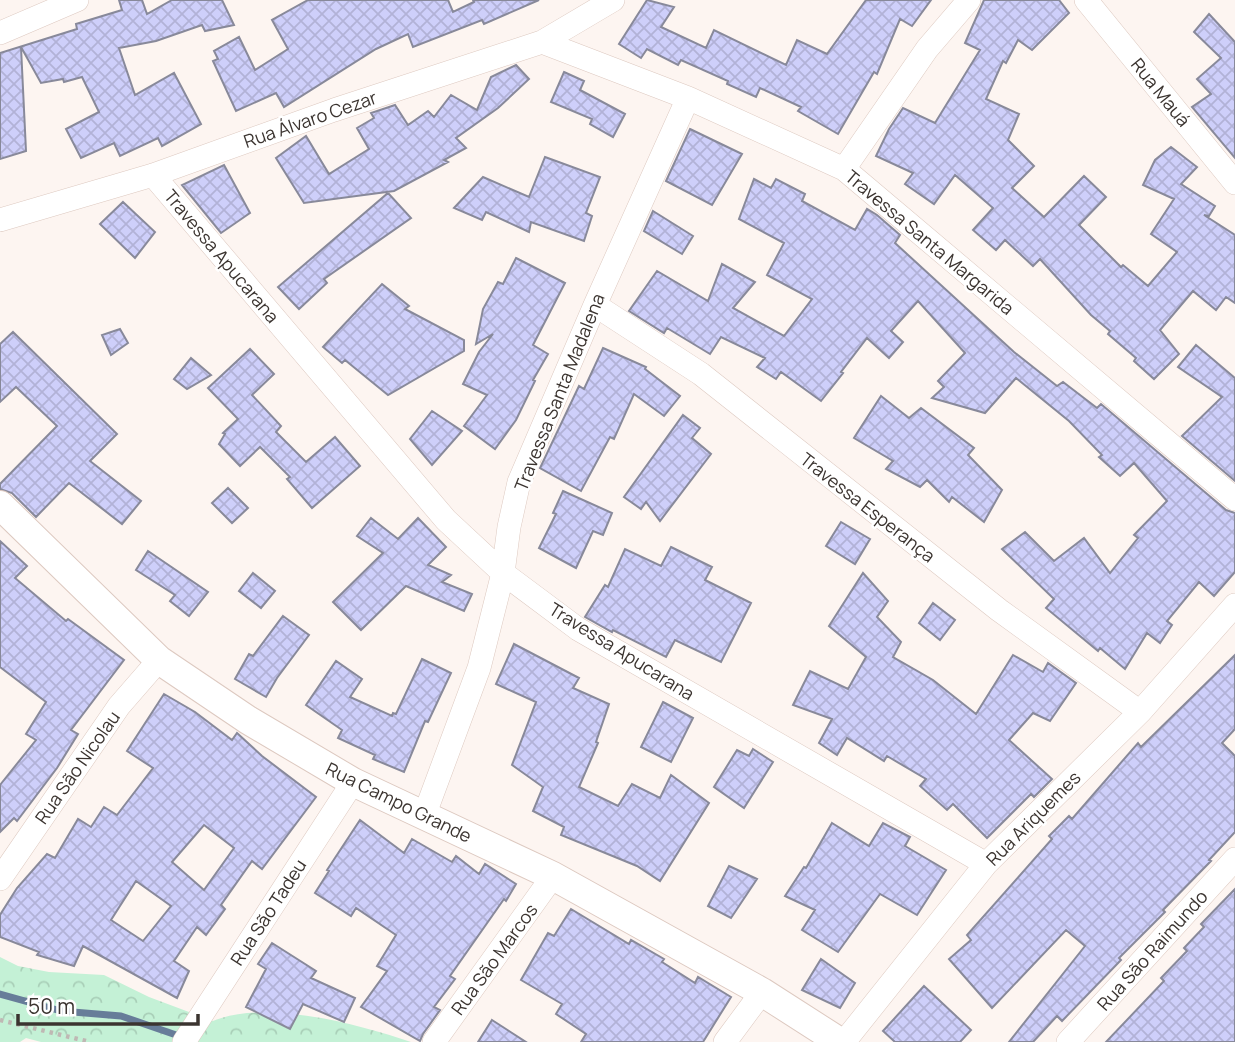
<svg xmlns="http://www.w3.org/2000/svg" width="1235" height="1042" viewBox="0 0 1235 1042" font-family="Manrope,sans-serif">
<defs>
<pattern id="forest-crowns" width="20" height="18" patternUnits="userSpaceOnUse" patternTransform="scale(1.75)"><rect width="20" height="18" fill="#c4f1d6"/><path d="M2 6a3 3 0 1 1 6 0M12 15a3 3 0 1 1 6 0" fill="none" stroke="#a9cfb8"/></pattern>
<pattern id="building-cross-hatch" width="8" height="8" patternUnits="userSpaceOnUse" patternTransform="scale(1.75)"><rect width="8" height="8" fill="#cecffa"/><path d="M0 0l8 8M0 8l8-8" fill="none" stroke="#b2b2d7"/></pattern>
</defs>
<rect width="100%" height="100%" fill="#fdf5f1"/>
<!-- forest -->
<path fill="url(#forest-crowns)" d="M0,957L18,966L49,972L104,975L149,997L213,1021C266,999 358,1024 411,1042H41L26,1038L20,1042H0Z"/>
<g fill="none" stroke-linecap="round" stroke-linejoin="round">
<!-- stream -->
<path stroke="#677d99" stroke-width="7" d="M0,994L61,1011L121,1016L182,1037"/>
</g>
<!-- building -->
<path fill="url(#building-cross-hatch)" stroke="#88899a" stroke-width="2" fill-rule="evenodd" d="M119,0H142L147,14L172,0H222L234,25L205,31L202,25L156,41L119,48L135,95L174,73L201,124L162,146L158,138L120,156L114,143L81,158L66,129L99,112L82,77L64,82L63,79L41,83L21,47L26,151L0,159V53L77,29L76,24L122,10Z
M308,0H448L453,12L474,2L473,0H539L484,24L482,20L413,47L408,34L376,49L284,107L276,93L236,111L213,61L218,59L214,51L239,37L255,70L288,49L272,20Z
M647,0L674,7L661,27L706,48L714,30L786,65L797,40L827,54L866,0H931L912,26L900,19L877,74L874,72L838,134L798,111L801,107L760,88L756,97L727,84L728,81L681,60L678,65L647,49L641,58L619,44Z
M984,0H1059L1069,13L1032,50L1018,40L1006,63L1003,61L986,99L1019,114L1008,140L1034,166L1012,188L1044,217L1084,176L1106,197L1079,225L1121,267L1123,265L1148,286L1177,252L1151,234L1174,199L1143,185L1155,160L1171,147L1197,167L1181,184L1215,206L1209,216L1204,215L1235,235V303L1226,297L1216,310L1193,291L1160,330L1179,354L1154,379L1134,361L1136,358L1108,334L1110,331L1091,315L1040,259L1033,266L1005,240L996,250L973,230L993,208L955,175L934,204L905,184L913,173L876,156L889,129L903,108L935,123L980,50L965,43Z
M1209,14L1235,42V158L1192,107L1211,94L1197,79L1221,58L1194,32Z
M516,65L529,79L498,108L456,138L466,148L444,160L448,162L394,191L304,203L276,158L306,136L329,174L369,149L357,128L374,118L371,113L395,105L408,125L428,111L434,117L451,95L477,110L491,77Z
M564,72L584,81L580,90L625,114L613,137L590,124L592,119L551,102Z
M690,129L742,154L712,205L666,181Z
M545,157L600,177L586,213L592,216L584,241L531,222L529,232L486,212L482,220L454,208L483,177L529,197Z
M224,165L250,213L221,233L182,185Z
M754,179L771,188L776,179L805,194L802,201L855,230L867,209L877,215L900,235L895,243L1014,352L1057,386L1063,382L1097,408L1101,404L1226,510L1235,513V572L1214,596L1199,582L1167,621L1172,625L1160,643L1147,633L1125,669L1100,648L1098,651L1046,608L1054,599L1002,549L1025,532L1054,561L1084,538L1110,573L1138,538L1134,535L1167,501L1134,463L1120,476L1099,457L1102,455L1069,421L1016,378L985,413L932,398L944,387L938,381L965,353L918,301L891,331L903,342L889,358L867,338L841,372L843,373L821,401L781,372L776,379L757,367L765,358L721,337L710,354L667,328L664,333L629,311L657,271L708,301L722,264L755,282L733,308L784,336L812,299L767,275L784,243L739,219Z
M388,193L411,218L324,279L327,283L299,309L278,287Z
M123,202L155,232L135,258L100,224Z
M653,211L693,236L682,254L644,231Z
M516,258L565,283L533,345L548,354L533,380L535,381L516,420L495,449L464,426L487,395L463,384L479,352L493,334L476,344L483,309L498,282L503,284Z
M382,284L409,306L405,309L464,340V351L388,395L345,360L342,363L323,347Z
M120,329L128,343L111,355L102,335Z
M13,332L117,434L90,461L141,501L122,524L69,483L36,517L12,493L0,489V484L57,426L16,387L0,402V344Z
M1196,345L1235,378V481L1182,436L1222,397L1178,367Z
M603,348L646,367L645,369L680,396L664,416L634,394L614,439L610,437L581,491L540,468L579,386L584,389Z
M250,349L274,374L252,395L281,426L276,432L306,462L335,437L360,466L312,508L287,479L290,477L260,447L240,466L219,444L225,434L223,433L238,419L208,388Z
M191,358L211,375L187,389L174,379Z
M881,396L909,418L921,408L974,448L968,455L1002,490L984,522L952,497L949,502L927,480L920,487L886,469L893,461L854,438Z
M432,411L462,431L432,465L410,439Z
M683,415L700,428L692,438L711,454L660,521L646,502L641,509L624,497Z
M228,488L248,508L232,523L212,503Z
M563,491L612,513L603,535L593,531L576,568L539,548L556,514L553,513Z
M371,518L398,539L418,518L446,547L428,565L451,575L442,582L472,594L464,611L406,586L361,630L333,602L383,553L357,536Z
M841,522L870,539L855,564L826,546Z
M0,541L27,566L15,578L66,621L68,619L124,660L71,730L78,734L57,768L17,821L14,818L0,832V785L36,740L26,734L46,702L0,667Z
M671,547L712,567L705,580L751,603L721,662L675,640L666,657L613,630L612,632L585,617L605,585L608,587L625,549L661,566Z
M148,551L208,592L189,616L170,601L175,595L136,570Z
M253,573L275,591L261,608L239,591Z
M863,573L888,601L877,617L901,642L893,657L933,680L976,714L1013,655L1043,672L1048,663L1076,683L1050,721L1033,713L1009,740L1052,779L1034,797L1031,794L987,838L953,804L947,810L920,786L926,779L887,756L884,761L847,738L837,755L819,743L832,719L793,705L810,671L848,689L866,657L829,626Z
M933,603L955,620L940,640L919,623Z
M283,616L309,635L277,678L266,697L235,679L249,654L253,656Z
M514,644L579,678L573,688L609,704L596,742L598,743L579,787L618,806L632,784L660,798L671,775L709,803L660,881L637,866L561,835L564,827L533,811L543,787L512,765L536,702L496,684Z
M1235,655V729L1222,743L1235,756V832L1209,860L1211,861L1163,910L1165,912L1119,958L1121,960L1062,1021L1057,1016L1033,1042H1009L1085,946L1066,930L992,1008L949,959L971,940L967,935L1052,839L1049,836L1069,816L1072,819L1138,743L1141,747Z
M422,659L451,673L428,722L425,721L404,772L373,759L375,755L338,738L342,730L306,705L336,661L362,679L350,697L392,716L393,713L396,714Z
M164,694L195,712L232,740L237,733L262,756L316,797L262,869L252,861L221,905L225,909L206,935L197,927L174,961L189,971L177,998L83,946L74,966L37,955L39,952L0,937V915L17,888L47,854L55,858L78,819L91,827L104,807L117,815L153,768L127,751ZM204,825L234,848L204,890L172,862ZM136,881L171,906L143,941L111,920Z
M663,702L693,718L671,762L641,747Z
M753,749L773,762L744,808L714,787L737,750L749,756Z
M360,820L404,853L412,839L452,862L456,856L479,874L485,864L516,884L506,901L504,899L450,976L455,979L434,1007L440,1010L423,1034L420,1041L361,1007L387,971L377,966L396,935L356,908L351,916L315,893L329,871L327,870Z
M832,823L869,846L883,823L910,837L905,846L946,870L917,915L880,894L838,952L802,930L815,910L785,896L804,867L806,868Z
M729,866L757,879L731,918L708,906Z
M1235,889V1042H1106L1164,981L1161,978L1187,951L1184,948L1204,927L1201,924Z
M571,909L629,944L631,940L664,959L662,962L695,983L698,977L731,997L703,1042H581L586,1034L556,1014L562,1004L521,980L548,933L554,936Z
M272,943L316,971L311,978L355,998L344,1022L303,1004L290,1029L246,1007L266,969L258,964Z
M821,959L855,983L840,1008L802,990Z
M924,986L971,1030L960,1042H895L883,1031Z
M492,1020L526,1042H478Z"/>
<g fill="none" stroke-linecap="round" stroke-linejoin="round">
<defs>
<path id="minor" d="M1086,0L1235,183
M0,33L77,0
M542,42L688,98L844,169L1235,499
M844,169L927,49L969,0
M153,175L446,520L503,573L578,629L986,864
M0,220L153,175L334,110L542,42L613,0
M595,305L701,374L999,610L1140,712
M424,816L479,668L503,573L509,527L519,482L595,305L688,98
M0,879L119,706L159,660
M184,1042L353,782
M434,1042L553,876
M725,1042L762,992
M844,1042L986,864L1140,712L1235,605
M1068,1042L1235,859"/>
<path id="tertiary" d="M0,505L159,660L248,720L353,782L553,876L762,992L840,1042"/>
</defs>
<!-- minor casing -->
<use href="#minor" stroke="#ddc9c0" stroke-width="24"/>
<!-- tertiary casing -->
<use href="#tertiary" stroke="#ddc9c0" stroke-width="30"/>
<!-- path -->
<path stroke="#bfb8b4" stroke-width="4.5" stroke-dasharray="3.5 5" stroke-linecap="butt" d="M0,1020L90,1042"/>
<!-- minor -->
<use href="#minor" stroke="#fff" stroke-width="23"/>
<!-- tertiary -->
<use href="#tertiary" stroke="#fff" stroke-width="28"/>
</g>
<g text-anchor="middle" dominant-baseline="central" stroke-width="5" stroke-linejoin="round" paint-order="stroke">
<!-- street labels -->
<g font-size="18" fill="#3b3430" stroke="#fff">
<text transform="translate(1161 92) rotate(51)">Rua Mauá</text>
<text transform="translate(310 119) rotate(-19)">Rua Álvaro Cezar</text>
<text transform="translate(930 242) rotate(40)">Travessa Santa Margarida</text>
<text transform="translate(222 256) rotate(50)">Travessa Apucarana</text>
<text transform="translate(559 392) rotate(-68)">Travessa Santa Madalena</text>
<text transform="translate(868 507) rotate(38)">Travessa Esperança</text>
<text transform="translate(622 651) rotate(32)">Travessa Apucarana</text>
<text transform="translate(77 767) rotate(-55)">Rua São Nicolau</text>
<text transform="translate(399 802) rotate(26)">Rua Campo Grande</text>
<text transform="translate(1033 818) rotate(-45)">Rua Ariquemes</text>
<text transform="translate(268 912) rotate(-57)">Rua São Tadeu</text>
<text transform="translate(1152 950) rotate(-48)">Rua São Raimundo</text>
<text transform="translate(494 959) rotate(-54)">Rua São Marcos</text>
</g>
</g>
<!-- scale -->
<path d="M18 1014v10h180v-10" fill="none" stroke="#3b3430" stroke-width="3.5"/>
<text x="28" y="1014" font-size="21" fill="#3b3430" stroke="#ffffff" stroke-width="5" paint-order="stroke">50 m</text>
</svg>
